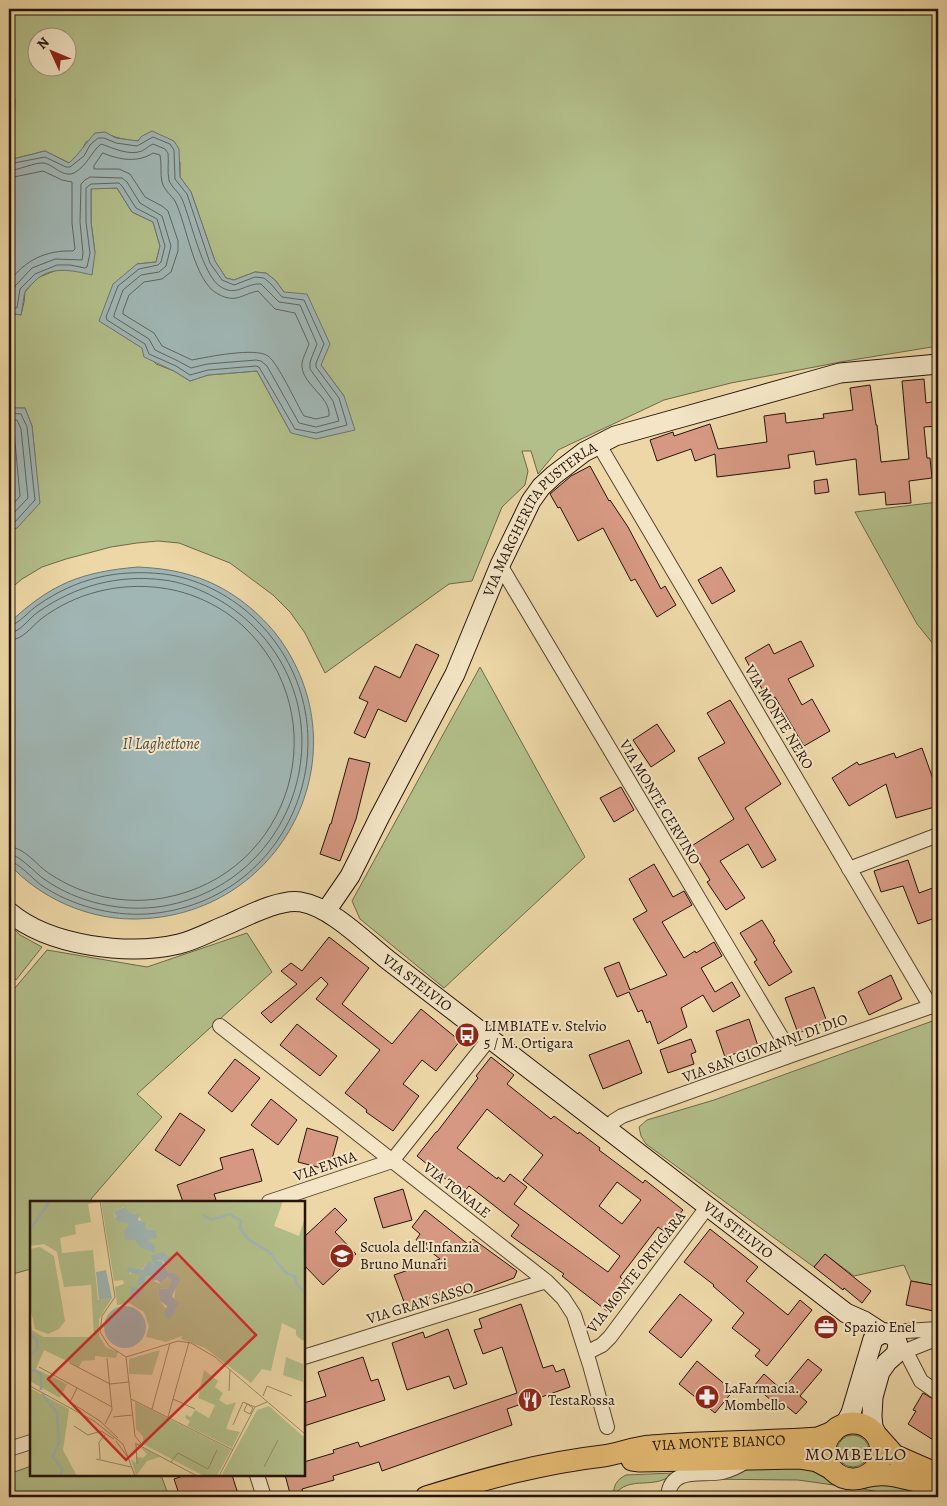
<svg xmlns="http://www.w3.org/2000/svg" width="947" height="1506" viewBox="0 0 947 1506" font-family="Alegreya,serif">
<rect width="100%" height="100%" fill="#edd7a6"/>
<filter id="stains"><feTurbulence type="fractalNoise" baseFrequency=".004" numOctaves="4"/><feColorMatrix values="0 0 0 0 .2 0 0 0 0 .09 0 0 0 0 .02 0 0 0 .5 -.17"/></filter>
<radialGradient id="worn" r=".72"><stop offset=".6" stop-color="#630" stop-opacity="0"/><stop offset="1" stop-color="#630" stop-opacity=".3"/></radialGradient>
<!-- green -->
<path fill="#b3bf8a" stroke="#6c694a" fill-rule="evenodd" d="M9,9H938V346L846,361L731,383L664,400L558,450L538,474L531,451H522L528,471L525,485L502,507L472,581L449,584L325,673L305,633L290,612L273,595L230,563L179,543L158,541L137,543L111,547L66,559L42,567L22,579L9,590V530L17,528L35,456L32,426L25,408H9V313L21,315L24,302L25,292L37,278L57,270H70L95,253L91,222V188H117L132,212L153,222L160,246L156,262L137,264L100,321L143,348L156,364L174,371L190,381L208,375L257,371L291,433L344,396L321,365L284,292L275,280L266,273L255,272L234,280L226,278L215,261L191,192L180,177V162L142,136L138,141C125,140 116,138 105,133L86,142L80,153L69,163L45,151L9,160ZM38,38H68V68H38Z
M938,502V650L917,624L855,512Z
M480,667L585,857L444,988L360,919L352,901Z
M9,924L20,935L42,947L16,980L9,972Z
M247,933L272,972L137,1094L162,1117L91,1199L92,1202H31V1269L9,1275V995L47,950L147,967Z
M938,1019V1286L911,1281L904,1265L854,1276L825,1254L814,1267L646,1144L641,1136L639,1127L647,1120L714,1100Z
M837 1451a16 16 0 1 1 32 0a16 16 0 1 1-32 0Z
M799,1465L818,1470L832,1481L841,1486L798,1480L693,1479L749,1467Z
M31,1466V1475H161L169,1497H9V1474Z
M674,1473C653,1492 631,1473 613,1496C614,1485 616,1480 626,1475Z
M876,1482L938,1494V1497H908L857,1488Z"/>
<!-- water -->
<path fill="#a0b6b4" stroke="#6f7570" d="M9,80L11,82L15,100L14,127L9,131Z
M152,131L174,141L179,149L180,177L191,192L215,261L226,278L234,280L255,272L266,273L275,280L284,292L307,294L330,344L321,365L344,396L355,430L316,439L291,433L257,371L208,375L190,381L174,371L144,357L142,348L99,321L113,284L137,264L156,262L160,246L153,222L132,212L117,188L91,189V222L95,253L92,275C71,270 49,265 33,283C31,285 26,289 25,292C24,294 22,310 21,315L9,313V160L45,151L69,163C80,153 85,144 95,133L105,132L116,138L138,141L142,136Z
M9,408H25L32,426L40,503L17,528L9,530Z
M138,567C157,568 175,570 193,576C226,586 255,608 276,634C367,753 282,919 133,919C87,919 40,898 9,864V623C51,584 80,572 138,567Z"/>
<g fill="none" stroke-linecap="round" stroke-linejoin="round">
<!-- shore -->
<path stroke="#626460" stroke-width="1" d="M103,153C119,160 138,163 153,153L160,155C162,164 160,174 162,182C164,190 171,195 175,201C187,225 194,282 218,294C236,304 242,294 258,291L275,309L295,313L309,344C307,350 303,357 302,363C300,384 331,396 329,416L316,419L304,416C296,403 278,363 268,356C256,347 207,357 192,360L162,346L154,333L123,314V311L129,295L144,282L162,279L171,272L178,251V241L168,211L162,206L145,197L130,174L119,169H94V166Z
M9,164L45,157L66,167H70L84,156L90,145L98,138H104L116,143L137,146L153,137L170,144L174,150L175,179L187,194L210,263L222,280L234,285L255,277L264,278L271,284L282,297L304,300L324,344L316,363V367L339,398L347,425L316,433L295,429L259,367L256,366L208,370L190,375L176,366L149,354L145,344L107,320L106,317L118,286L139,269L158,265L161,262L165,246L157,219L136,208L122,186L119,183L91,184L86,188V222L90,253L87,267L85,268L70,265H57L35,274L20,289L17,308H9
M9,171C18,170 36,162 44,163C54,165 63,178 74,173C87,166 91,152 101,144C113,148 129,156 142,151C146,149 148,146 153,144L165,149L168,153C169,161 167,172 169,180C171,187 179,192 182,199C191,220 203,277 221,287C237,297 245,283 261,284L279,302L300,305L317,344L310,362V369L333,401L339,421L316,427L299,423L267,366L261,361L256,360L207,364L191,368L178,361L155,350L149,339L114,317V315L123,290L141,275L159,272L166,266L171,246L162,216L140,203L127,182L122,178L90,177L85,180L81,184L80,222L83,253L82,260L55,259L32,268L15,286L13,300L9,302
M9,178L43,171L62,180L72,182V223L75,249L73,251C46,250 25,260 9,282
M9,413L21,414L27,427L35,500L14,523L9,525
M9,420H17L21,429L28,498L9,518
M9,427L12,428L14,431L20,496L9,509
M9,626C18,625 30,610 38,605C77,578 117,569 164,574C196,578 228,594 252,616C363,719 299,903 147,914C111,916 72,906 41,885C33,879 18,862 9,861
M9,633C21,632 28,619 38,612C75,586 118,574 164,580C195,584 226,601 249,622C350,716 298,882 164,906C123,913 78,903 44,879C34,872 20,855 9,854
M9,640C23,640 30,628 41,619C75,593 119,582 162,588C192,592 221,606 243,626C339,716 293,875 163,898C124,905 83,896 50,874C37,866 25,847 9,847"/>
</g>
<!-- building -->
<path fill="#d69882" stroke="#25130b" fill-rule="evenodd" d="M924,379L926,403L938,401V426L924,427L927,458H930L932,478L909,481L911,503L886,505L885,492L859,495L856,459L816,465L814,451L788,455L790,468L717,477L715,454L695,461L691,449L657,461L650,440L673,432L674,436L710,424L718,449L767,442L764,416L785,413L786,423L824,418L823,414L853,410L850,388L870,385L876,425H877L881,462L909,459L902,381Z
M590,466L609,501L610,500L628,527L661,589L665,586L676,605L657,617L635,579L631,581L603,528L578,541L560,507L558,508L550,494L571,476Z
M827,479L829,492L815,494L814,481Z
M721,567L735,591L712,604L698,580Z
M801,641L814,666L788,679L802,705L812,699L830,731L804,746L775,697L768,700L745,658L769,644L774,654Z
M416,644L439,655L406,722L378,709L365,738L354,733L368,702L359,698L375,666L400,678Z
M730,700L781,784L745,808L776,860L762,868L748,844L720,861L745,898L726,910L707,882L710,880L690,847L734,819L698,758L725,743L707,713Z
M657,724L675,751L651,767L633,740Z
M922,748L933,779L938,777V806L896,818L886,784L849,806L832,778L857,762L859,765L894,753L896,758Z
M349,758L370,763L356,819L340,861L320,854L330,824H331Z
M621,787L634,810L614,822L600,798Z
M908,860L919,893L938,886V917L918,924L903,886L881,892L874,871Z
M654,864L673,897L684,891L692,905L662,922L684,958L695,951L696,953L714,942L722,956L701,968L715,992L732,982L740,996L713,1012L703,995L681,1008L687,1027L658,1044L650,1021L647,1023L642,1010L638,1012L629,992L617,997L604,968L619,962L630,990L667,975L633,919L647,911L629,879Z
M762,920L775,941L773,942L792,972L769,986L754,962L757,960L740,933Z
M329,937L369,968L342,1004L392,1044L421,1009L460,1041L436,1071L422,1060L403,1084L419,1096L393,1131L366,1112L367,1110L345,1093L380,1050L316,999L328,984L321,977L271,1023L261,1013L297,984L281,971L291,963L302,971Z
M891,975L902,999L869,1015L858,992Z
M814,987L827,1022L798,1033L785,998Z
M749,1019L758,1046L725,1057L716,1031Z
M297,1024L337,1056L320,1076L280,1045Z
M691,1039L696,1052L691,1054L694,1064L668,1073L660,1050Z
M629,1040L642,1073L603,1089L589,1055Z
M491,1057L514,1075L507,1084L551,1119L554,1116L578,1134L579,1132L600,1148L599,1150L643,1183L645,1180L683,1210L665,1232L658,1227L620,1277L628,1283L607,1311L562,1276L564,1274L511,1236L519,1225L469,1186L463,1193L417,1156L436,1132H437L478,1078L476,1076ZM487,1109L543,1155L523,1180L620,1256L608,1272L514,1204L527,1187L510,1174L504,1182L498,1177L497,1179L457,1148ZM617,1182L641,1200L622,1224L599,1206Z
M235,1059L260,1078L232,1112L208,1093Z
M271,1099L297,1120L278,1145L251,1125Z
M180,1113L205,1130L180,1166L155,1150Z
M307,1128L338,1137L329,1170L298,1162Z
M253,1149L262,1181L214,1194L216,1200L209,1202H183L177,1185L223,1169L220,1158Z
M403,1189L412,1220L383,1228L374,1198Z
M335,1208L347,1220L335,1232L356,1254L323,1285L304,1265V1237Z
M425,1210L469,1245L473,1239L517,1271L514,1278L473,1293L471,1285L432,1297L406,1307L394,1275L440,1259L416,1240L420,1234L412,1227Z
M710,1229L758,1267L746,1281L788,1315L800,1300L812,1310L767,1366L755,1356L760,1350L732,1328L744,1313L713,1286L714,1285L684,1262Z
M825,1254L871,1291L862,1303L844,1288L843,1290L814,1267Z
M911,1281L938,1286V1312L906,1305Z
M680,1294L712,1320L681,1358L649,1332Z
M521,1304L543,1368L553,1365L556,1372L564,1369L570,1387L507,1409L512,1425L382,1471L379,1462L333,1476L334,1480L302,1489L304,1497H291L285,1475H304V1462L334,1453L333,1450L358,1442L360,1447L517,1393L502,1347L483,1354L474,1330L482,1328L479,1319Z
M448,1329L467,1384L454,1389L449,1376L407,1390L392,1343L423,1332L425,1338Z
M363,1357L371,1381L378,1379L385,1400L304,1426V1403L326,1396L318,1372Z
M808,1359L822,1370L800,1396L807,1402L796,1414L780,1401L777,1405L754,1386L764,1374L782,1390Z
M697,1361L733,1391L715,1413L679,1384Z
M923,1393L938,1402V1443L908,1424L916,1411L913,1410Z
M186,1475H232L239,1497H180L174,1479Z"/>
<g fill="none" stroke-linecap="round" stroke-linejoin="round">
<defs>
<path id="street" d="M599,445L931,1007
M500,565L792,1055
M849,869L938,835
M220,1026L546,1281L563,1298L574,1315L590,1365L607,1427
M607,1129L614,1121L622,1116L792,1055L938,1004
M269,1202L392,1161L490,1038
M887,1333L906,1331L938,1329
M905,1350L921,1381L938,1393
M586,1353L602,1345L610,1337L708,1206
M898,1354L938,1338
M304,1357L546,1281
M9,1449L31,1442
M257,1475L264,1497
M668,1497C670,1466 701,1476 722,1472C732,1470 739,1466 748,1460"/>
<g id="secondary">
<path id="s1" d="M326,911L350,876L379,818L455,674L500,565L531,501L541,487L554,475L584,452L615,436L840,373L938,364"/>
<path id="s2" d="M9,912C49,946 128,956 179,944C196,940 213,930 229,924C247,916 281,898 301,902C331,907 364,941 388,960L846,1313L864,1321L881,1332L892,1335L896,1339L898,1345L896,1354L887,1362L880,1372L873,1397L872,1416L873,1427L878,1437"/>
<path d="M838,1428L846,1422L851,1413L873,1339L881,1334L887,1333"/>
</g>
<g id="primary">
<circle cx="853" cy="1451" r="28"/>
<path d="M878,1437L894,1455L926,1469L938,1476"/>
<path d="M632,1460L640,1461L799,1458L817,1461L832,1469"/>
<path d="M865,1477C894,1469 911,1484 938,1484"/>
<path id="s3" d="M426,1497C484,1479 542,1463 603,1456C619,1454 635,1447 651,1446C706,1441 762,1442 818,1438L833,1432"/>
</g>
</defs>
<!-- street casing -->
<use href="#street" stroke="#574432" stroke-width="16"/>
<!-- secondary casing -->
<use href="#secondary" stroke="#25130b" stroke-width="21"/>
<!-- primary casing -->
<use href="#primary" stroke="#25130b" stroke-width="23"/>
<!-- street -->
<use href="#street" stroke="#f3e5c5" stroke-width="14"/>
<!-- secondary -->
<use href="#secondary" stroke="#f3e5c5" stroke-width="19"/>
<!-- primary -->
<use href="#primary" stroke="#e6bc73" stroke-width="21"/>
</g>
<!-- icons -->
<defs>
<symbol id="bus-disc" viewBox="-11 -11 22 22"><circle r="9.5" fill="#8f2418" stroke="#f3e5c5"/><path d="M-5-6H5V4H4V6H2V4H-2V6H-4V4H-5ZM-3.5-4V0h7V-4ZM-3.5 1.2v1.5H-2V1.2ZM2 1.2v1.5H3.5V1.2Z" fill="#fff"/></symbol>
<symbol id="school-disc" viewBox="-11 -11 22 22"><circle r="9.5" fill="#8f2418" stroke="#f3e5c5"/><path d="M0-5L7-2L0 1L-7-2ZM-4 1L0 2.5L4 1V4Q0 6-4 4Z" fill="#fff"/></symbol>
<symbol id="office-disc" viewBox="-11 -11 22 22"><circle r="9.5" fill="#8f2418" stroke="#f3e5c5"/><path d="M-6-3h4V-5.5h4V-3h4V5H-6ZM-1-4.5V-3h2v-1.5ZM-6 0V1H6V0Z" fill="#fff"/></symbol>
<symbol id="pharmacy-disc" viewBox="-11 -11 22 22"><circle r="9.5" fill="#8f2418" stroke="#f3e5c5"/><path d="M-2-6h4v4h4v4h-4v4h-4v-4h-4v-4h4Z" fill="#fff"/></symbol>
<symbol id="restaurant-disc" viewBox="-11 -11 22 22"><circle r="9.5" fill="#8f2418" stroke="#f3e5c5"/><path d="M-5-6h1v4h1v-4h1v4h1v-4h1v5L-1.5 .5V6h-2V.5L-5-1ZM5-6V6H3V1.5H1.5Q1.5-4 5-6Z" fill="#fff"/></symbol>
</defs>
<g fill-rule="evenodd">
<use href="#bus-disc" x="453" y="1021" width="28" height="28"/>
<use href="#school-disc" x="328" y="1242" width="28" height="28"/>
<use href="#office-disc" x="812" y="1313" width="28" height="28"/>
<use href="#pharmacy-disc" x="693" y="1383" width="28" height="28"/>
<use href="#restaurant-disc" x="516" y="1386" width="28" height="28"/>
</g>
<g text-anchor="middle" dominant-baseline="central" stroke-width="4" stroke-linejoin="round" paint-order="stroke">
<!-- street labels -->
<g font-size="15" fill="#25130b" stroke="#f3e5c5">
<text stroke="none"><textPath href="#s1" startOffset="450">VIA MARGHERITA PUSTERLA</textPath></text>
<text transform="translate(779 717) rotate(59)">VIA MONTE NERO</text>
<text transform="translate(660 802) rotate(59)">VIA MONTE CERVINO</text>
<text stroke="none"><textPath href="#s2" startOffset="451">VIA STELVIO</textPath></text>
<text transform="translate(765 1048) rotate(-20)">VIA SAN GIOVANNI DI DIO</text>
<text transform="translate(325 1166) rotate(-19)">VIA ENNA</text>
<text transform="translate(457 1190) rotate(38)">VIA TONALE</text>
<text stroke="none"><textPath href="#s2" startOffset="856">VIA STELVIO</textPath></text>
<text transform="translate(636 1272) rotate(-52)">VIA MONTE ORTIGARA</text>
<text transform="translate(420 1303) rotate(-17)">VIA GRAN SASSO</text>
<text stroke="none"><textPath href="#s3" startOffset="299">VIA MONTE BIANCO</textPath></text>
</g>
<!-- poi labels -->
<g font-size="15" fill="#25130b" stroke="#f3e5c5" text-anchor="start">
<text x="484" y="1026">LIMBIATE v. Stelvio<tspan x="484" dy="17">5 / M. Ortigara</tspan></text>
<text x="360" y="1247">Scuola dell'Infanzia<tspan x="360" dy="17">Bruno Munari</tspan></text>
<text x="844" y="1327">Spazio Enel</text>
<text x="724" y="1388">LaFarmacia.<tspan x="724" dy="17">Mombello</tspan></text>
<text x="548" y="1400">TestaRossa</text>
</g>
<!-- water labels -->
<g font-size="16" font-style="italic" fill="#504c46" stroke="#f3e5c5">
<text x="161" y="744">Il Laghettone</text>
</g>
<!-- quarter labels -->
<g font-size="18" letter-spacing="1" fill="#25130b" stroke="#f3e5c5">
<text x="856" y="1454">MOMBELLO</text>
</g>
</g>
<!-- overview -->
<g transform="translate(30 1201)">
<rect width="275" height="275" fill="#edd7a6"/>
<path d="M0,0L69,1L58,3L61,21L45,24L46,33L30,37L32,52L63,49L68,99L82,97L69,118V135L76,146L88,151L86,157L65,155V159L52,160L49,166L14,149L6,168L37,183L30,197L0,180V118L2,129L13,136H64L61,84L34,86L27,51L14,43L0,45ZM71,0H253L244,25L269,35L275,16V137L273,140L266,134V129L252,122L241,170L232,168L221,182L175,147L151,138L152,135L136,141L116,136L119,125L114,111L99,102L87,104L85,86L94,83L93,79L84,80ZM94,6L100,12L108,13L115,28L125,29L116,39L122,51L105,39L98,38L96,28L99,23L85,16L84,10ZM126,59L133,60L139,72L147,76L142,115L130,100L128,88L139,87L141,78L139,76L131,83L121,79L120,75L115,76L116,83L109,85L112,74L104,71L100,73L98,67L110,70L119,61L124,64ZM10,46L24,55L35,120L29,128L18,133L5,128L0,105V48ZM130,149L122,174L99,173V158ZM256,156L273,163V181L253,174ZM174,169L188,180L185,186L193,192L189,199L197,204L206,201L196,228L210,231L202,247L157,225L160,220L155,217L156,214L161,216L165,209L179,217L185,204L168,197ZM0,187L39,208L33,249L47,275H0ZM105,201L201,249L187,275H174L113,243V235L106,228ZM239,205L275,237V275H191L227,209ZM108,244L130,256L117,260L106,275L101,258L107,263V256L113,257L117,253Z" fill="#b3bf8a" fill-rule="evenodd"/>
<path d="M95,6L100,12L110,13L108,19L115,21V28L125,29L127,37L117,39L125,45V52L109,46L105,39H95L94,30L99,23L87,20L84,10ZM133,51L140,57V62L136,64L133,59H126L132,60L139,72H144L150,79L142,95L148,103L140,119L134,114L137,105L130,100L128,88L139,87L141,78L138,76L131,83L127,79L122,80L120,75L115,76L116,84L109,85L107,81L111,74L97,71L98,66L112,69L119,60L124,64L121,55ZM76,69L82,97L69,99L66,71ZM101,86L114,88L107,98L100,96ZM74 126a21 21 0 1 1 42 0a21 21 0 1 1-42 0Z" fill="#a0b6b4"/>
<path fill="none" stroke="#a0b6b4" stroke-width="2.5" d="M173,14L181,19L200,13L211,20L210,27L219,39L238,50L257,73L265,75L266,82L275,92M0,29L20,0M0,133L7,139V149L0,153M0,168L11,173V189M12,193L27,211L29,241L23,256L33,269L30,275"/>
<path fill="none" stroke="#9d8968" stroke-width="1" d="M70,0L85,96L72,115L70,131L79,145L96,156L105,235L113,245M96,156L148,140L161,142L185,156L275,233M40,162L80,183L99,181M9,166L82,206M0,185L64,220L93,243M199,190L200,169M233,195L237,185L262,195M101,198L203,249M143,198L165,208M40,201L70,220L88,237M40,201L47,187M217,203L223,207L220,213L214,210ZM122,208L140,142M83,216L102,214M138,216L159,141M75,223L82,209L77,157M203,224L213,201L225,206M44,225L58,234L71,230L84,238M86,240L99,258M105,242L167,275M93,243L105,275M106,243L107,263M66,258L101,266M70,258L69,241L75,234M141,261L148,252L178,268L187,249M234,266L248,239M189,275L225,206L237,201"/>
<path fill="#d62828" fill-opacity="0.15" stroke="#d62828" stroke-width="2.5" d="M147,52L226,134L96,259L18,178Z"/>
<rect width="275" height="275" fill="none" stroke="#25130b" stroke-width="2.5"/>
</g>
<!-- margin -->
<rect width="947" height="1506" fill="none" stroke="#edd7a6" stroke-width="30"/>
<rect x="10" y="10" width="927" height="1486" fill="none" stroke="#25130b" stroke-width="2.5"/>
<rect x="15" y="15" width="917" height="1476" fill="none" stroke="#25130b"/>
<!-- north arrow -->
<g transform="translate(52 52) rotate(314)"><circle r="24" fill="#f3e5c5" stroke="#a1917b"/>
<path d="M0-4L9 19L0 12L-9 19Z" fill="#8f2418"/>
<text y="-8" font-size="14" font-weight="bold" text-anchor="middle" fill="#25130b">N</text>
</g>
<rect width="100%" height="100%" filter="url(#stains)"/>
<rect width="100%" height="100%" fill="url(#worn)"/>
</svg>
